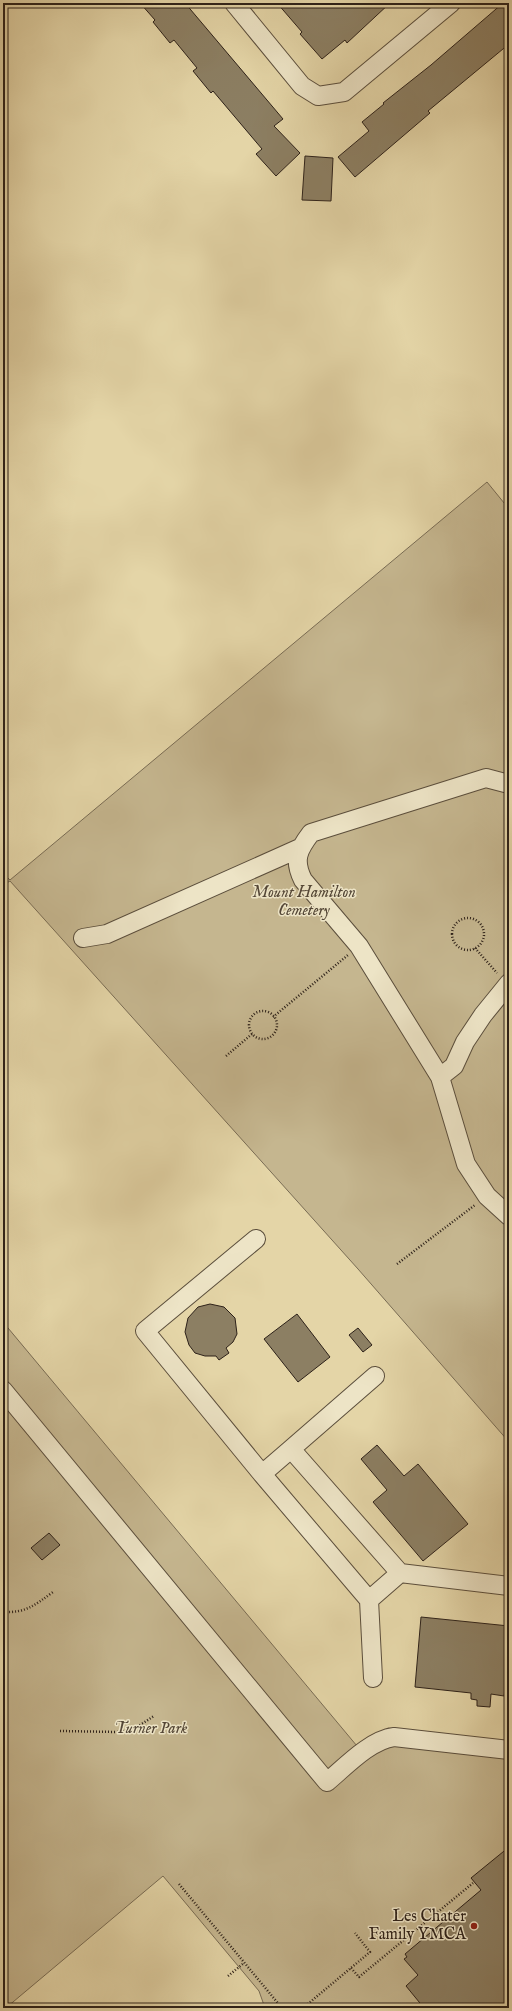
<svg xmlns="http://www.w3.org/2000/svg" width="512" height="2011" viewBox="0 0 512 2011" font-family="'IM FELL English',serif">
<rect width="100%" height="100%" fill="#e4d5a7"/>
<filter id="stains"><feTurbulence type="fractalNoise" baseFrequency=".005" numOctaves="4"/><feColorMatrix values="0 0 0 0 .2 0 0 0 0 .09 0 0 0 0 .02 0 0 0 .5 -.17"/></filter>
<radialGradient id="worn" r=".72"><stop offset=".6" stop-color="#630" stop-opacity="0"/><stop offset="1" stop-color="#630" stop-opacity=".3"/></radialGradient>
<!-- green -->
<path fill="#c5b68f" stroke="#796c54" d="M487,482L509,509V1442L358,1269L10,881L3,885V873L10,880Z
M3,1322L357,1746L388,1728L509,1741V2008H265L259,1991L163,1876L7,2007L3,2002Z"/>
<!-- building -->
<path fill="#8c7f63" stroke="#2d2119" d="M140,3H185L283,119L274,126L300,153L276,176L256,154L262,149L213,91L211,93L193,71L197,68L174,40L170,43L153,22L155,20Z
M277,3H390L347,43L345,40L322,59L300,34L302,32Z
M503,3H509V44L428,111L430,113L355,177L338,157L369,131L362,122L384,104L383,103L431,65Z
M305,156L333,158L331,201L302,200Z
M210,1304L224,1307L235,1318L237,1334L233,1342L226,1348L229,1353L219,1360L216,1356H205L195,1353L189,1345L185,1332L188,1318L198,1307Z
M297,1314L330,1357L298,1382L264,1339Z
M358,1328L372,1345L363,1352L349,1335Z
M377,1445L404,1476L418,1464L468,1524L423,1561L373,1502L387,1490L361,1459Z
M49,1533L60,1545L42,1560L31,1548Z
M421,1617L509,1626L506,1672L509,1673V1684H506L504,1696L491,1694L490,1707L477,1706V1700L471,1699V1693L415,1687Z
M509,1847V2008H424L406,1986L418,1975L404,1959L407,1957L405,1954L481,1890L471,1878Z"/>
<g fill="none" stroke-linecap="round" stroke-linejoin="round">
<defs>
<path id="minor" d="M234,3L302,86L318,96L344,92L451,3
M83,938L107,934L300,848
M509,983L483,1015L465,1042L454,1066L440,1077L466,1164L487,1196L509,1216
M440,1077L359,946L303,880C293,860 298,850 311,833L486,778L509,784
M256,1239L145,1331L262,1474
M375,1376L291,1449L400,1573L509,1586
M3,1390L327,1782C345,1767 370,1740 394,1737L509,1750
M291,1449L262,1474L369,1600L400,1573
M369,1600L373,1678"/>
</defs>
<!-- minor casing -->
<use href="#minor" stroke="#5b4e3c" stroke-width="20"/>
<!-- path -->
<path stroke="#2d2119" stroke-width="2.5" stroke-dasharray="1 2" stroke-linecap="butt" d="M452 934a16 16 0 1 1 32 0a16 16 0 1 1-32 0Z
M475,948L497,973
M249 1025a14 14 0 1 1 28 0a14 14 0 1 1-28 0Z
M273,1017L348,955
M226,1056L252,1034
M397,1264L475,1205
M3,1612C26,1613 35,1605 53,1592
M60,1731L118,1732L134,1729L154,1716
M179,1884L282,2008
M351,1968L359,1977L473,1883
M228,1976L244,1963
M303,2008L370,1952L355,1933"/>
<!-- minor -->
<use href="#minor" stroke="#ede4c6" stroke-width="18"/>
</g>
<!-- markers -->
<circle fill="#8f2418" stroke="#ede4c6" stroke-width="1.5" cx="474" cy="1926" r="4"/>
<g text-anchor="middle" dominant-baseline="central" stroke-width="3" stroke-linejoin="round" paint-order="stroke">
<!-- park labels -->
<g font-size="16" font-style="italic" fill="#534636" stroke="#ede4c6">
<text x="304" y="893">Mount Hamilton<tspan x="304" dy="18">Cemetery</tspan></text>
<text x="151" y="1729">Turner Park</text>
</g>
<!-- poi labels -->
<g font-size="16" fill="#2d2119" stroke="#ede4c6" text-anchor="end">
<text x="466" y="1917">Les Chater<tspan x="466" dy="18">Family YMCA</tspan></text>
</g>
</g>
<!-- margin -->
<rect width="512" height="2011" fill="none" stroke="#e4d5a7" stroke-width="16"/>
<rect x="4" y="4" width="504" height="2003" fill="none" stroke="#2d2119" stroke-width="2"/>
<rect x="8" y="8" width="496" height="1995" fill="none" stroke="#2d2119"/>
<rect width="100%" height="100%" filter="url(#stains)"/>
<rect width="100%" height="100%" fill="url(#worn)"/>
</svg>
